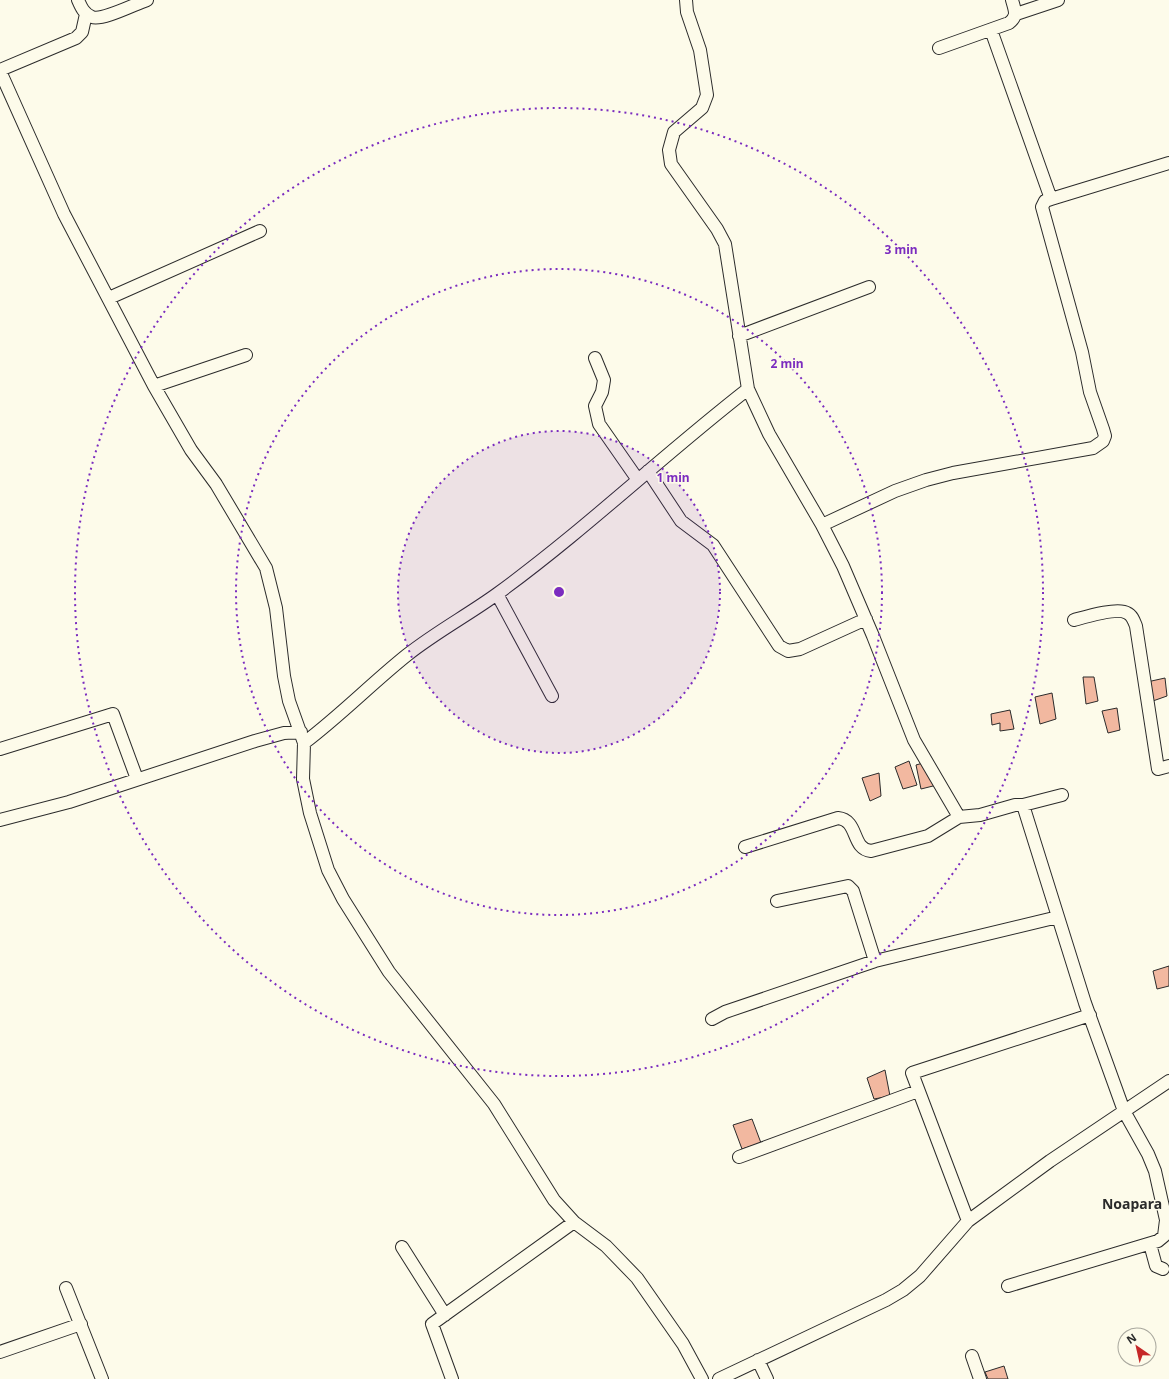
<svg xmlns="http://www.w3.org/2000/svg" width="1169" height="1379" viewBox="0 0 1169 1379" font-family="'Noto Sans',sans-serif">
<rect width="100%" height="100%" fill="#fdfbea"/>
<!-- building -->
<path fill="#f2b8a0" stroke="#2b2b2b" d="M1083,677H1094L1098,701L1086,704Z
M1165,678L1167,696L1150,702L1147,682Z
M1052,693L1056,719L1040,724L1035,697Z
M1117,708L1120,730L1108,733L1102,711Z
M1010,710L1014,729L1000,731V723L992,725L991,714Z
M909,761L917,785L903,789L895,767Z
M923,763L937,785L921,789L916,765Z
M879,773L881,796L870,801L862,778Z
M1169,966V986L1157,989L1153,971Z
M885,1070L890,1096L874,1099L867,1078Z
M752,1119L761,1143L742,1149L733,1125Z
M1004,1366L1008,1379H988L985,1372Z"/>
<g fill="none" stroke-linecap="round" stroke-linejoin="round">
<defs>
<path id="street" d="M78,0C81,7 84,14 92,17C102,21 135,4 147,0
M686,0L687,12L700,50L707,95L702,108L674,132L669,150L671,164L717,229L725,244L748,389L769,434L822,525L843,566L873,636L914,740L959,817L980,815L1015,805H1023L1085,1003L1124,1111L1148,1154L1155,1171L1166,1220L1164,1236L1158,1241L1008,1286
M1016,14L1058,0
M939,48L1009,23C1018,16 1015,11 1012,0
M0,70L76,38L82,32L86,14
M0,71L64,214L154,386L191,450L216,484L266,568L276,608L284,676L289,701L304,743L303,779L310,813L328,870L343,899L389,972L494,1104L554,1200L574,1222L606,1246L637,1278L683,1344L702,1379
M1051,199L1169,163
M109,298L260,231
M739,336L869,287
M595,358L604,380L602,392L595,406L599,424L638,480
M154,386L246,355
M648,471L681,521L713,545L779,646L788,651L800,649L866,619
M822,525L895,491L926,480L953,473L1093,448L1103,441L1105,436L1103,429L1090,392L1082,352L1042,207L1045,201L1051,199L991,30
M497,594L552,696
M1074,620C1085,617 1118,607 1127,613C1132,615 1134,621 1136,626L1158,769L1169,766
M304,743C341,715 372,683 407,655C436,632 468,615 497,594C585,530 663,455 748,389
M0,749L113,714L137,779
M1023,805L1062,795
M0,820L69,802L255,741L284,733L301,732
M745,847L838,818C859,820 851,849 871,851L928,836L959,817
M777,901L848,886L853,891L875,961
M712,1019L725,1012L875,961L1058,917
M739,1157L918,1091
M968,1221L912,1073L1090,1015
M1150,1244L1156,1266L1163,1269
M402,1247L445,1315
M66,1288L102,1379
M0,1352L81,1324
M972,1356L980,1379
M758,1360L767,1379
M452,1379L432,1324L574,1222
M719,1379L886,1300L903,1290L920,1276L968,1221L1050,1161L1169,1081"/>
</defs>
<!-- street casing -->
<use href="#street" stroke="#2b2b2b" stroke-width="14"/>
<!-- street -->
<use href="#street" stroke="#fdfbea" stroke-width="12"/>
</g>
<!-- distance rings -->
<circle cx="559" cy="592" r="161" fill="#7b2cbf" fill-opacity=".12"/>
<g fill="none" stroke="#7b2cbf" stroke-width="2" stroke-dasharray="2 4">
<circle cx="559" cy="592" r="161"/>
<circle cx="559" cy="592" r="323"/>
<circle cx="559" cy="592" r="484"/>
</g>
<g text-anchor="middle" dominant-baseline="central" stroke-width="3" stroke-linejoin="round" paint-order="stroke">
<!-- district labels -->
<g font-size="14" font-weight="bold" fill="#2b2b2b" stroke="#fdfbea">
<text x="1132" y="1203">Noapara</text>
</g>
</g>
<circle cx="559" cy="592" r="6" fill="#7b2cbf" stroke="#fdfbea" stroke-width="2"/>
<g font-size="12" text-anchor="middle" font-weight="bold" fill="#7b2cbf" stroke="#fdfbea" stroke-width="3" stroke-linejoin="round" paint-order="stroke">
<text x="901" y="254">3 min</text>
<text x="787" y="368">2 min</text>
<text x="673" y="482">1 min</text>
</g>
<!-- north arrow -->
<g transform="translate(1137 1347) rotate(326)"><circle r="19" fill="#fdfbea" stroke="#a9a89e"/>
<path d="M0-3L7 15L0 10L-7 15Z" fill="#c62828"/>
<text y="-6" font-size="11" font-weight="bold" text-anchor="middle" fill="#2b2b2b">N</text>
</g>
</svg>
